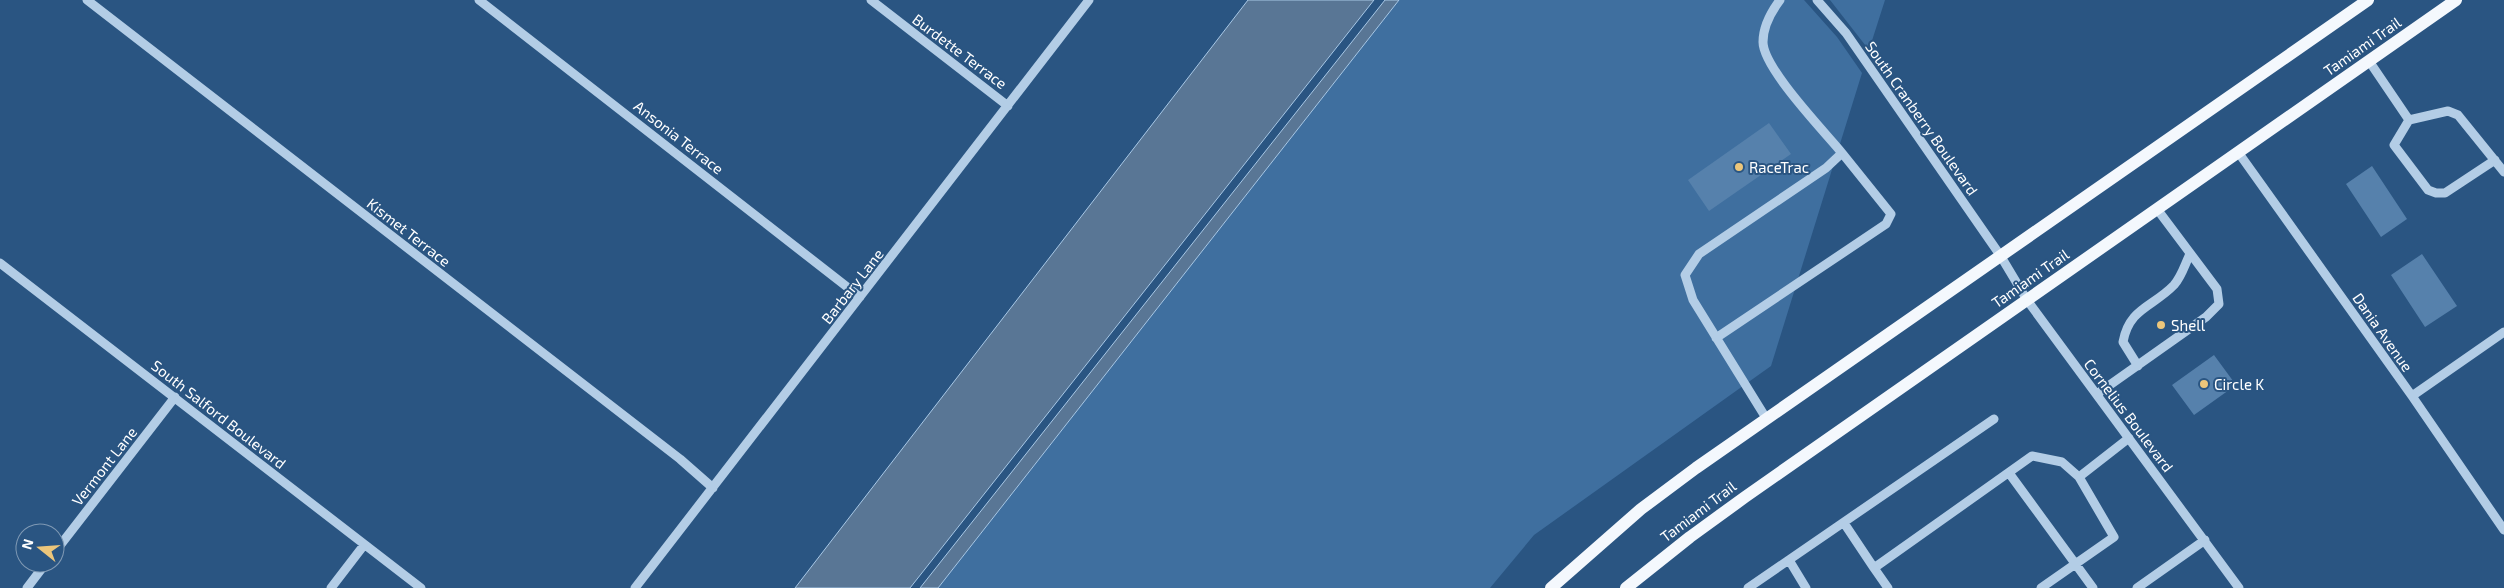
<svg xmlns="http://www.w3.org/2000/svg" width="2504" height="588" viewBox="0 0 2504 588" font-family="'Exo 2',sans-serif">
<rect width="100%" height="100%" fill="#2a5582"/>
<!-- green -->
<path fill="#3f6f9f" d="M1399,0H1804L1837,37L1862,73L1771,366L1534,535L1490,588H938Z
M1830,0H1885L1869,50Z"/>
<!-- water -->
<path fill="#597695" stroke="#a8c8e6" d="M1248,0H1374L910,588H795Z
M1385,0H1399L938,588H920Z"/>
<!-- building -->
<path fill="#5681ac" d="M1769,123L1791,154L1709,211L1688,180Z
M2372,166L2407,219L2381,237L2346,184Z
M2422,254L2457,306L2425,327L2391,275Z
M2214,355L2236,385L2194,415L2172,385Z"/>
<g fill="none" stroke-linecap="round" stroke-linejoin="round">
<!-- minor -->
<path stroke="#b3cde6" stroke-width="9" d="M87,0L680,459L713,488
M479,0L860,297
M871,0L1008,106
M1817,0L1846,33L2000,255L2027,300L2239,588
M2369,61L2409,120L2448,111L2458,115L2504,172
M2409,120L2394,145L2428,190L2436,193H2445L2495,160
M2238,152L2412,396L2504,530
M0,263L421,588
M1716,338L1886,224L1891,214L1842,153
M2138,366L2123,342C2129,308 2153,307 2174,285C2182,276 2185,264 2190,254
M2097,394L2206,317L2219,304L2217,289L2157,209
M2412,396L2504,332
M1766,418L1693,300L1685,275L1699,254L1826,168L1842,153C1824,131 1763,68 1763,42C1763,26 1771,12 1780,0
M2009,473L2093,588
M1844,523L1874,568L2032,456L2062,462L2079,477L2129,438
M55,552L175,397
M1789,560L1806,588
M1874,568L1888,588
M27,588L46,563
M331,588L364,545
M635,588L1089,0
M1748,588L1994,419
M2041,588L2114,537L2079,477
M2137,588L2205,540"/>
<!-- major -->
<path stroke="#f4f8fd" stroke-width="12" d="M1551,588L1641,509L1696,468L2368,0
M1626,588L1690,537L1745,497L2456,0"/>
</g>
<!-- markers -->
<g fill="#ecc67b" stroke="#2a5582" stroke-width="2">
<circle cx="1739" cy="167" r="5"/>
<circle cx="2161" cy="325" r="5"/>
<circle cx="2204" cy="384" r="5"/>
</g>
<g text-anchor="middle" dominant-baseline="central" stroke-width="4" stroke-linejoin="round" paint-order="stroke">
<!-- street labels -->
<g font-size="15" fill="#fff" stroke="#2a5582">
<text transform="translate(2362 46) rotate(-35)">Tamiami Trail</text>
<text transform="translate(960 51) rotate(37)">Burdette Terrace</text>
<text transform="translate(1922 118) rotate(55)">South Cranberry Boulevard</text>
<text transform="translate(679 137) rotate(38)">Ansonia Terrace</text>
<text transform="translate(409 232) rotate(38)">Kismet Terrace</text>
<text transform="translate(2030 278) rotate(-35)">Tamiami Trail</text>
<text transform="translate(852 286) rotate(-52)">Barbary Lane</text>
<text transform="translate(2383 332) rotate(55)">Dania Avenue</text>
<text transform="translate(219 414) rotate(38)">South Salford Boulevard</text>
<text transform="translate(2129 415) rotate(53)">Cornelius Boulevard</text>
<text transform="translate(104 466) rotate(-52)">Vermont Lane</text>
<text transform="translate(1698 511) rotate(-37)">Tamiami Trail</text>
</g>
<!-- poi labels -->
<g font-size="15" fill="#fff" stroke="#2a5582" text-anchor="start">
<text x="1749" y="167">RaceTrac</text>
<text x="2171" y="325">Shell</text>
<text x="2214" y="384">Circle K</text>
</g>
</g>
<!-- north arrow -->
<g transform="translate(40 548) rotate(287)"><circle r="24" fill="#2a5582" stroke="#7f99b4"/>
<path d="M0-4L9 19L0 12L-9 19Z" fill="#ecc67b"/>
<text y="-8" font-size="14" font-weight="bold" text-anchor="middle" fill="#ffffff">N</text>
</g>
</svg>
